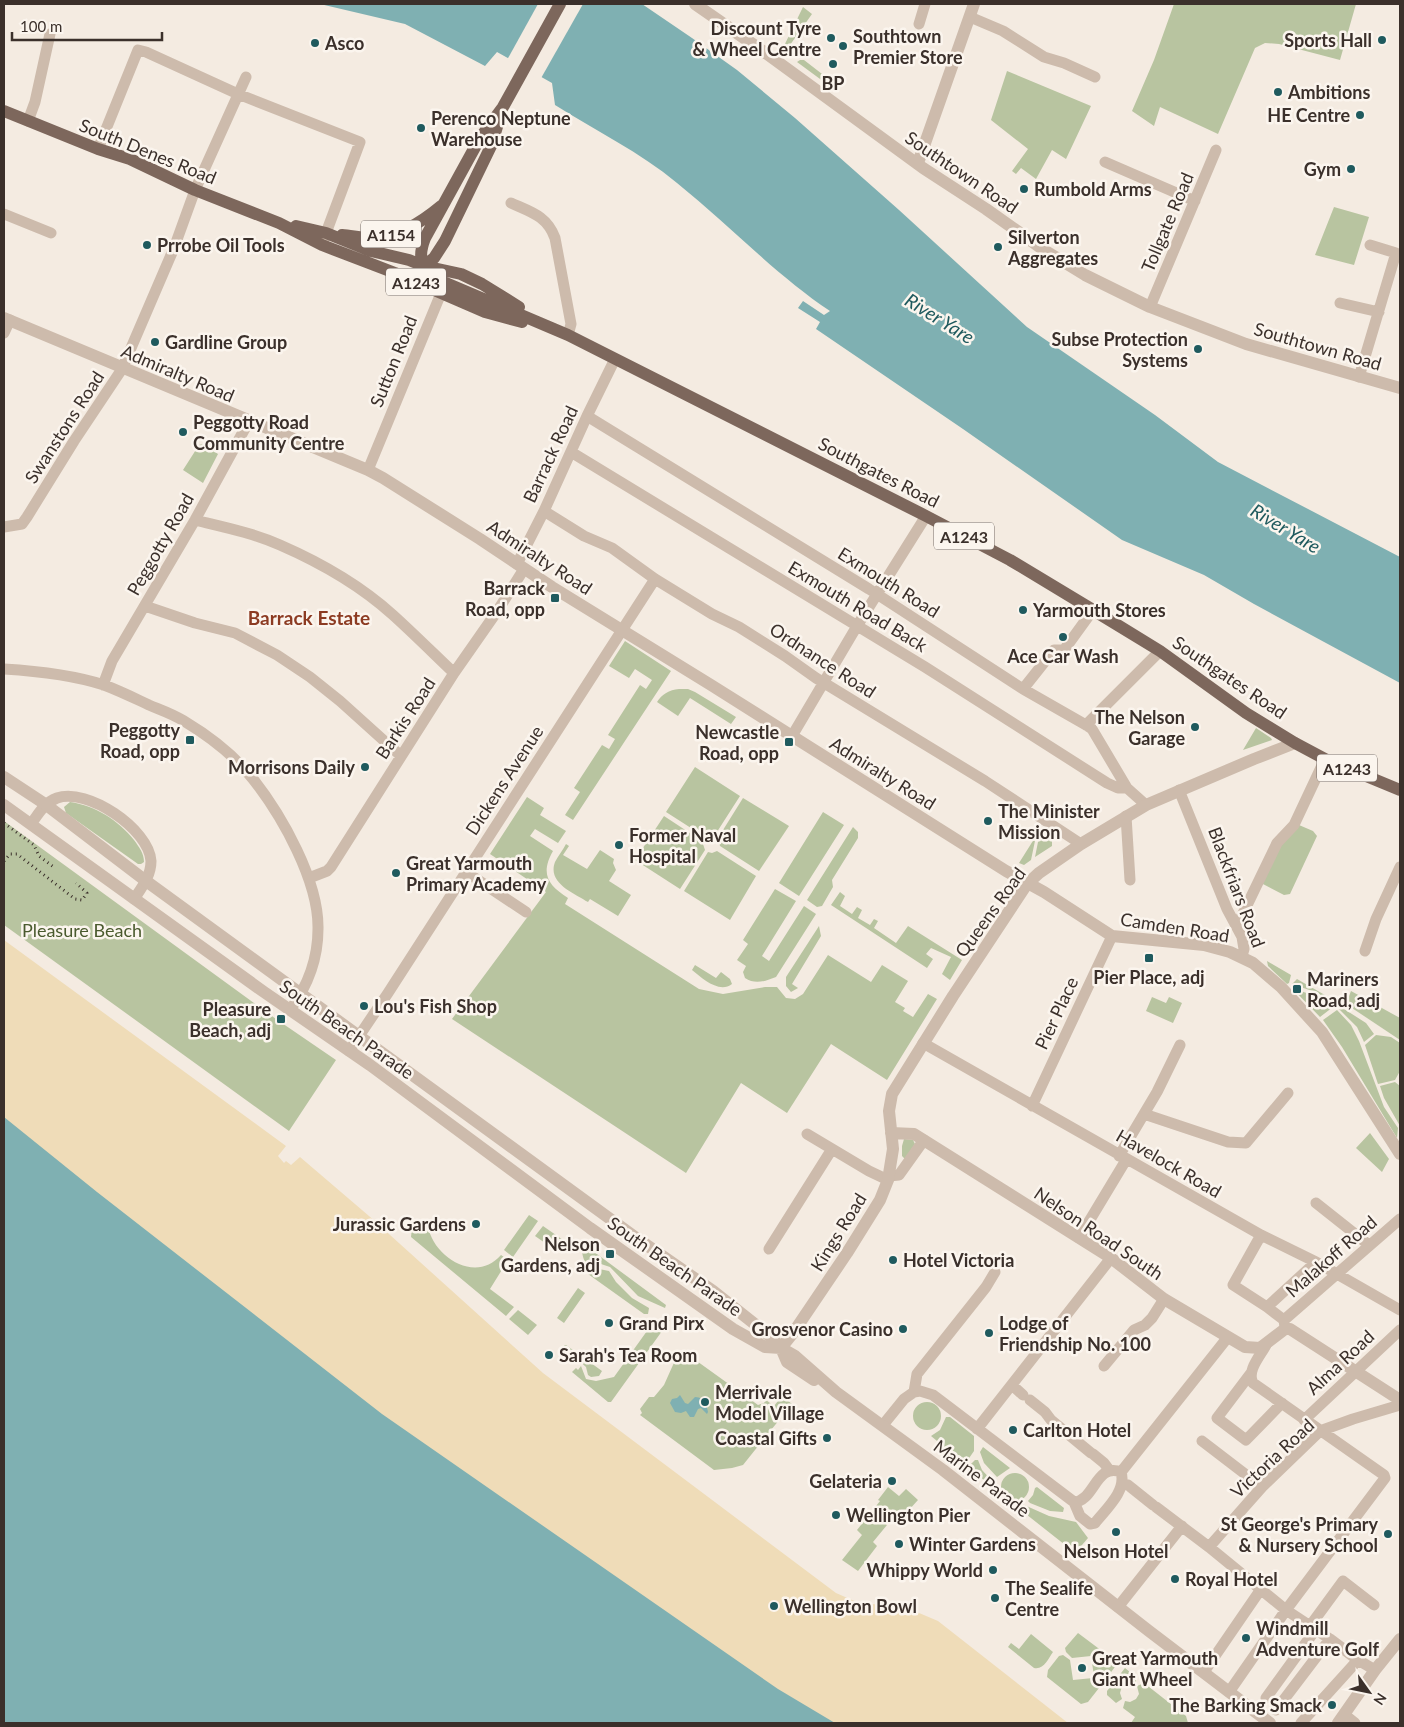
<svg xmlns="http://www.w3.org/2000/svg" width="1404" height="1727" viewBox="0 0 1404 1727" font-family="Lato,sans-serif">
<rect width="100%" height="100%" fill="#f4ebe1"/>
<!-- green -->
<path fill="#b8c4a0" d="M1174,4H1356L1340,60L1279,44L1265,43L1255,48L1218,134L1160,107L1154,126L1132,111L1154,60Z
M803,7L812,14L785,52L782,50Z
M800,60H804L835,84L836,88L835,90L797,62Z
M1007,71L1091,106L1066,159L1052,150L1036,179L1021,168L1016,174L1012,171L1028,149L991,120Z
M1334,207L1369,217L1354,265L1315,255Z
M203,444L218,454L203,483L183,470L199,445Z
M625,641L671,671L573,820L565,815L580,792L574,788L602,745L609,749L615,739L608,735L640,685L646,689L652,680L635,669L629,678L609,666Z
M679,689H688L695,692L736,717L731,724L690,698L678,716L657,702C662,694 669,690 679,689Z
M1256,728L1271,738L1272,740L1243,750Z
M695,767L740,796L715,835H710L705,837L666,812Z
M527,797L544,808L540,815L566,831L558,843L535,829L530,836L553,851C540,874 548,885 568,898L565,904L699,989L723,994L765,987H777L786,998L795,999L803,994L828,955L871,982L882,965L908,981L895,1002L905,1008L903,1011L913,1017L928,994L937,999L887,1080L831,1044L787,1113L741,1083L686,1173L452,1019L546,892L490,854Z
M743,798L789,826L759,871L720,846L718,838Z
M70,802C96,806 118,820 134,840C139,847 144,853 144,862L141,864H138L66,813L64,807Z
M823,812L844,825L799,896L779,883Z
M664,816L702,841L705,850L680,889L635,860Z
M4,821L276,1019L336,1060L289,1131L4,925Z
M1299,825L1313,831L1317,836L1290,894L1284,895L1261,883L1280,844Z
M853,827L858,832V838L832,880L833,887L822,906L817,907L807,900Z
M1042,835L1052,841V846L1035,857L1038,842Z
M1036,836L1031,860L1024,865L1019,863Z
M566,844L569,846L563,855L587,869L600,850L614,859L613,863L616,870L609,881L631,895L618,916L590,899L588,902C574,893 547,883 555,862C558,856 563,850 566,844Z
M717,851L756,876L730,920L684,891L708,852L712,853Z
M775,889L796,901L762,956L769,961L804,906L816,914L776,977C766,981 755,985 745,978L743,972L746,966L737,960L748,944L743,940Z
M840,892L845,896L840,906L852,914L857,907L862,910L858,918L870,925L874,919L878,921L874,928L896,943L908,926L962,960L950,980L942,974L951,957L931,948L926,954L933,959L927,968L831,905Z
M819,926L821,936L792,984L798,988L791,992L786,986V977Z
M1267,961L1291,975L1289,983L1287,984L1268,966Z
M695,965L716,978L721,972L730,979L732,984C719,994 702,978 692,970Z
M1297,979L1337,1002L1335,1005L1318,993L1292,984Z
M1292,988L1318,997L1333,1007L1320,1017Z
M1351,991L1400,1018V1040L1346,1004Z
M1152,997L1166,1003L1169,997L1182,1003L1173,1023L1146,1011Z
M1341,1007L1366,1023L1374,1034L1364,1042L1357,1027L1339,1009Z
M1337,1010L1351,1025L1359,1041L1384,1107L1398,1128L1397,1138L1342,1047L1323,1020Z
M1376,1035L1391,1037L1400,1043V1071L1395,1080L1378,1084L1365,1045Z
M1395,1082L1400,1086V1126L1384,1098L1380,1086Z
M1370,1133L1389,1159L1382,1172L1356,1148Z
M904,1139L913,1140L915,1144L905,1159L902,1156V1146Z
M529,1215L538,1221L513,1257L504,1250Z
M428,1226C433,1257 476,1284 501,1255L508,1260L490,1289L514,1307L506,1316L411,1237L412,1228Z
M543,1226L566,1242L558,1252L535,1236Z
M582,1243L666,1305L665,1308L638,1296L610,1267L601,1264L589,1267C583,1262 581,1251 582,1243Z
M599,1269L609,1271L616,1282L632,1298L649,1308L648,1314H644L588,1274Z
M578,1288L585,1293L564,1323L557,1318Z
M518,1310L537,1325L528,1335L509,1319Z
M670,1320L611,1402H608L572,1372L576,1368L578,1370L581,1366L586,1379L596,1381L614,1377L652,1324Z
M564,1345H566L602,1371L599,1376L591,1377L588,1375L586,1367L565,1348Z
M687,1354L758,1405L764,1403L766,1400L774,1406L782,1396L792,1404L743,1465L732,1468L714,1470L640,1415L642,1413L640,1409L649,1397H654L664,1385L677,1356Z
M913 1416a14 14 0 1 1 28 0a14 14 0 1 1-28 0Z
M946,1417H950L974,1436V1451L965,1464L931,1436L940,1430Z
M983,1447L1010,1468L997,1477L984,1463L980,1452Z
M975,1460H978L982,1470L994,1483L995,1487H993L970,1469L971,1464Z
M1001 1487a14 14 0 1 1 28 0a14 14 0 1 1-28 0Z
M888,1487L899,1496L906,1489L918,1500L908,1511L906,1510L902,1514L898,1511L890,1520L886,1517L882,1521L887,1525L873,1542L877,1546L858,1571L842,1560L862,1535L857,1530L880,1501L878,1500Z
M1037,1487L1064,1508L1063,1512L1050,1511L1030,1503L1028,1501L1033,1495L1035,1488Z
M1022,1504L1049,1516L1076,1522L1088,1538L1076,1552H1074L1017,1507Z
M1078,1633L1118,1663L1105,1680L1101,1681L1094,1676L1091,1656L1072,1658L1066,1652L1065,1648Z
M1031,1634L1053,1652C1048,1659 1044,1670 1034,1668L1008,1647L1011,1643L1019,1649Z
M1063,1655L1070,1660L1073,1680L1093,1678L1099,1683V1688L1088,1702L1081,1704L1047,1677L1048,1670L1059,1656Z
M1125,1668L1136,1677V1681L1134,1684L1128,1683L1122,1686L1120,1693L1122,1699L1116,1703L1107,1695V1691Z
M1144,1683L1181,1712L1186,1716L1188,1723H1131L1135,1717L1123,1708L1125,1701L1130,1702L1136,1699L1139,1694L1137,1686Z"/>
<!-- sand -->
<path fill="#efdcb8" d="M4,940L286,1146L278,1156L284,1163L286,1161L291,1165L300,1157L369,1216L543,1373L836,1593L859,1603L897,1606L912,1610L938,1621L1068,1723H695L4,1168Z"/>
<!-- water -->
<path fill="#7fb0b2" d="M320,4H642L692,38L737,70L795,118L899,210L1027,327L1155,415L1218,462L1400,557V683L1254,604L1204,575L1122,540L963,429L816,329L820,322L798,308L803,301L824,315L830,311C775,274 729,225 677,183C640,152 596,131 555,105L552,83L497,52L485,66L405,24Z
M4,1117L97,1192L382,1414L778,1689L835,1723H4Z
M680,1395L685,1403L688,1404L695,1397C706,1398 706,1403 708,1412L707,1414L701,1408L698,1409L694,1417H690L686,1411L681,1413L675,1412L670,1403L672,1399L677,1398Z"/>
<!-- pier -->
<path fill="#f4ebe1" d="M538,4H583L540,80L507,60Z"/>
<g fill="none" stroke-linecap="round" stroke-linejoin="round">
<!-- minor -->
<path stroke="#cdbbac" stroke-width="11" d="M970,17L1003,31L1044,57L1064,63L1095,77
M919,24L925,4
M28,121L35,102L50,34
M98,149L138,50L146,52L238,94L360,142L323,241
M1105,162L1195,201
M511,203C531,212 547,216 555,238L571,324L568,335
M4,214L51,233
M1340,303L1379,312
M1150,307L1216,150
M4,333L10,320
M1359,377L1396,253L1370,245
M587,416L869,589L1023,689L1086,725L1092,729L1127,788L1146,805
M571,452L925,667L1107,783L1118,788H1127
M368,470L444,286
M544,511L584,536L612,548L655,579L712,614L739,627L785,656L816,678L985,781L1081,844
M195,520C224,527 253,533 280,545C319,562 361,586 393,615C414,634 434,654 454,673
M4,527L22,524L27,517L74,441L122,369L174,248L195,190L246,77
M517,564L544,511L587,416L615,359
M145,606L195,623L235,633L277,655L310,677L340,701L401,756
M4,669C37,671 73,675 104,685C120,691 134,698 149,705C161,710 173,714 184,721C209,736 235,756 253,779C282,816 319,881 318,929C318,959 307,987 290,1010
M103,685L112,661L195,520L249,421
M1023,689L1054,650H1064L1093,610
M1086,725L1160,651
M792,736L857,626L926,516
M1179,790L1227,909L1242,937L1244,949L1242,956
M1126,816L1130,880
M31,824C39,813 44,803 57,798C87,787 149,829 151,861C151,876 142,887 134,899
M466,872L526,912
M309,878L327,871L331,867L454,673L498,610L524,569
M1237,926L1277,843L1294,825L1325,759
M1365,951L1376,919L1400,867
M923,1043L1261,1235L1316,1262L1400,1310
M349,1051L388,993L655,579
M1032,1106L1112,936
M1144,1114L1228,1142L1246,1143L1288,1093
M807,1134L869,1171L888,1180
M1119,1156L1157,1092L1180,1045
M889,1176L899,1175L924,1140
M1316,1203L1369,1245
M1261,1235L1233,1285L1267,1307L1284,1320L1285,1327
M1079,1238L1126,1160
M769,1249L832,1149
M1267,1307L1316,1262
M1284,1320L1400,1219
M1104,1366L1134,1330L1145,1325L1152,1318L1164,1299
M1251,1373L1217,1418L1246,1440L1282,1403
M1012,1385L1023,1395
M914,1392L920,1391L933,1395L1074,1502C1094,1502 1096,1462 1121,1472C1127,1491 1106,1509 1095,1523L1090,1524L1080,1516L1074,1502
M1030,1400L1045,1412L1051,1420L1091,1453
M1304,1420L1400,1330
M883,1425L904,1399L914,1392L917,1374L986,1287L995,1272
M977,1429L1111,1258
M1202,1441L1262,1487
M1093,1454L1104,1463L1110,1471
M1121,1472L1228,1337
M1122,1484L1128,1485L1153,1505
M1156,1507L1209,1547L1286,1610L1330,1639L1358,1660L1375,1670
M1209,1547L1262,1487L1320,1431L1353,1419L1400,1405
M1118,1607L1182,1526
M1310,1626L1343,1581L1374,1605
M1204,1672L1261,1589
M1229,1692L1286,1610L1385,1478L1384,1475L1253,1383C1246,1371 1261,1355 1266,1345
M1266,1698L1316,1629
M1276,1710L1330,1639
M1345,1715L1355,1723
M1301,1723L1358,1660"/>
<!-- tertiary -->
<path stroke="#cdbbac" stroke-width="12" d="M695,4L767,54L923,168L986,209L1044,250L1085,275L1150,307L1246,344L1400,388
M918,163L974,4
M4,318L368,470L383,478L480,539L552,587L711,685L1006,871L1044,892L1112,936L1204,945L1230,952L1253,963L1281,987L1322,1032L1400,1154
M4,777L45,804L146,881L635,1237L713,1291L771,1337L781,1348L787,1362L814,1380
M4,805L264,992L370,1065L590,1228L733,1329L765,1347L781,1348L795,1356L836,1392L943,1470L1149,1631L1270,1723
M891,1133L914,1134L1111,1258L1164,1299L1245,1347L1260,1348L1285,1329H1290L1400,1400
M781,1348L793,1333L847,1253L880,1200L888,1180L893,1149L889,1111L892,1094L953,996L1027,884L1039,873L1081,844L1146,805L1254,759L1295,743
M1338,1723L1375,1670L1400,1639"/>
<!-- primary -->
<path stroke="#7d675c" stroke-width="12" d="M560,4L503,107L480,138L425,238C418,256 420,264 434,278L568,335L926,516L1010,560L1093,610L1160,651L1246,713L1295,743L1325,759L1400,790
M4,111L98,149L130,159L195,190L279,223L322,245L395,273L485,312L522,322
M296,226L326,233L371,251L409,260L424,266L461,274L482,284L519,307
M342,235C354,236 366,239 378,238C402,235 423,221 441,206
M420,269L434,258L445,241L492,144L500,116"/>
<!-- rail -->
<path stroke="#3b302b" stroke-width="3" stroke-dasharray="1 4" stroke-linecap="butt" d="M4,823L34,845L39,856L55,868
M4,861L10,854H17L75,899L82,900L87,893L76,883"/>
</g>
<!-- markers -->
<g fill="#1f5a5e" stroke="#fbf5ee" stroke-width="2">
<circle cx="831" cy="38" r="5"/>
<circle cx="1382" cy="40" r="5"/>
<circle cx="315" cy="43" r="5"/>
<circle cx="843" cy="46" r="5"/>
<circle cx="833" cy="64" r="5"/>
<circle cx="1278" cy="92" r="5"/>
<circle cx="1360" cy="115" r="5"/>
<circle cx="421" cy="128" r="5"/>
<circle cx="1351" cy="169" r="5"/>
<circle cx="1024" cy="189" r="5"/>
<circle cx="147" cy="245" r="5"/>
<circle cx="998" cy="247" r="5"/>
<circle cx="155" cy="342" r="5"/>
<circle cx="1198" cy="349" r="5"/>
<circle cx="183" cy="432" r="5"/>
<rect x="550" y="593" width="10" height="10" rx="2.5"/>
<circle cx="1023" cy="610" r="5"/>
<circle cx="1063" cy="637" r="5"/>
<circle cx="1195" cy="727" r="5"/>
<rect x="185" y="735" width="10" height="10" rx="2.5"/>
<rect x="784" y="737" width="10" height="10" rx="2.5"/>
<circle cx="365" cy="767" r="5"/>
<circle cx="988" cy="821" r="5"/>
<circle cx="619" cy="845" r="5"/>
<circle cx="396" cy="873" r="5"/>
<rect x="1144" y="953" width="10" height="10" rx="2.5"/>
<rect x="1292" y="984" width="10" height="10" rx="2.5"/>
<circle cx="364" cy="1006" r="5"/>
<rect x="276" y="1014" width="10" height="10" rx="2.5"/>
<circle cx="476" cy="1224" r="5"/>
<rect x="605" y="1249" width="10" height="10" rx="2.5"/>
<circle cx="893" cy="1260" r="5"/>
<circle cx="609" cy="1323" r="5"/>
<circle cx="903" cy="1329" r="5"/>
<circle cx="989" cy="1333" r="5"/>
<circle cx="549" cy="1355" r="5"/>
<circle cx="705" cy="1402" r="5"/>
<circle cx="1013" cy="1430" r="5"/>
<circle cx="827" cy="1438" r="5"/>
<circle cx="892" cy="1481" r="5"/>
<circle cx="836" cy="1515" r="5"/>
<circle cx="1116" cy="1532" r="5"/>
<circle cx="1388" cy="1534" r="5"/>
<circle cx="899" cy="1544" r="5"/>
<circle cx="993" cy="1570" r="5"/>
<circle cx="1175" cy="1579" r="5"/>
<circle cx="995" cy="1598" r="5"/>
<circle cx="774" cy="1606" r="5"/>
<circle cx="1246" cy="1638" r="5"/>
<circle cx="1082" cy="1668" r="5"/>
<circle cx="1332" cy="1705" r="5"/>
</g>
<g text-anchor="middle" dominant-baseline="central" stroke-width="5" stroke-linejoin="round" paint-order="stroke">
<!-- shield labels -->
<g fill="#fbf5ee" stroke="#756b66" stroke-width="1">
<rect x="361" y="220.5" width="60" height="27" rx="4"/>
<rect x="386" y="268.5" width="60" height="27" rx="4"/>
<rect x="934" y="522.5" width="60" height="27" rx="4"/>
<rect x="1317" y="754.5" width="60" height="27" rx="4"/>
</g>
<g font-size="16" font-weight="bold" fill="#3b302b">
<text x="391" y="234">A1154</text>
<text x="416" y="282">A1243</text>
<text x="964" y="536">A1243</text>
<text x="1347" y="768">A1243</text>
</g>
<!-- poi labels -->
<g font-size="18" font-weight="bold" fill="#3b302b" stroke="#fbf5ee" text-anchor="start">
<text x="821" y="28" text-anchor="end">Discount Tyre<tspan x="821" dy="21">&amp; Wheel Centre</tspan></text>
<text x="853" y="36">Southtown<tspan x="853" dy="21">Premier Store</tspan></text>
<text x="1372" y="40" text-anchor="end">Sports Hall</text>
<text x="325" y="43">Asco</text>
<text x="833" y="83" text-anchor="middle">BP</text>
<text x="1288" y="92">Ambitions</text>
<text x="1350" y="115" text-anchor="end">HE Centre</text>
<text x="431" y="118">Perenco Neptune<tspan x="431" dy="21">Warehouse</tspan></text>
<text x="1341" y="169" text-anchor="end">Gym</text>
<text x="1034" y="189">Rumbold Arms</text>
<text x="1008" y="237">Silverton<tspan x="1008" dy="21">Aggregates</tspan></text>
<text x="157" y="245">Prrobe Oil Tools</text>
<text x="1188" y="339" text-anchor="end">Subse Protection<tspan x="1188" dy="21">Systems</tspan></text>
<text x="165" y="342">Gardline Group</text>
<text x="193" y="422">Peggotty Road<tspan x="193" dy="21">Community Centre</tspan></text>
<text x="545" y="588" text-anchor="end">Barrack<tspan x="545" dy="21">Road, opp</tspan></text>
<text x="1033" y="610">Yarmouth Stores</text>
<text x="1063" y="656" text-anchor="middle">Ace Car Wash</text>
<text x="1185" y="717" text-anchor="end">The Nelson<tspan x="1185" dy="21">Garage</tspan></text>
<text x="180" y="730" text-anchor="end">Peggotty<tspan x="180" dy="21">Road, opp</tspan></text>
<text x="779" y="732" text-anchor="end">Newcastle<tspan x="779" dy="21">Road, opp</tspan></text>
<text x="355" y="767" text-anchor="end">Morrisons Daily</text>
<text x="998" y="811">The Minister<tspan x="998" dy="21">Mission</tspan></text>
<text x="629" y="835">Former Naval<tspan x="629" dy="21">Hospital</tspan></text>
<text x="406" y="863">Great Yarmouth<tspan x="406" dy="21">Primary Academy</tspan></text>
<text x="1149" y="977" text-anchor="middle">Pier Place, adj</text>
<text x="1307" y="979">Mariners<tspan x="1307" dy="21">Road, adj</tspan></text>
<text x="374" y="1006">Lou's Fish Shop</text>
<text x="271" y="1009" text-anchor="end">Pleasure<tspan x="271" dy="21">Beach, adj</tspan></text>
<text x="466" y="1224" text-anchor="end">Jurassic Gardens</text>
<text x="600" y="1244" text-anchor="end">Nelson<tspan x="600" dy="21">Gardens, adj</tspan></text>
<text x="903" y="1260">Hotel Victoria</text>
<text x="619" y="1323">Grand Pirx</text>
<text x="999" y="1323">Lodge of<tspan x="999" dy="21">Friendship No. 100</tspan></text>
<text x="893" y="1329" text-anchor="end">Grosvenor Casino</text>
<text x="559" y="1355">Sarah's Tea Room</text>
<text x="715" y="1392">Merrivale<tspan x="715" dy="21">Model Village</tspan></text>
<text x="1023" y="1430">Carlton Hotel</text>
<text x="817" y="1438" text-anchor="end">Coastal Gifts</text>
<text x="882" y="1481" text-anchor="end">Gelateria</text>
<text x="846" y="1515">Wellington Pier</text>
<text x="1378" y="1524" text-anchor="end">St George's Primary<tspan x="1378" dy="21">&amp; Nursery School</tspan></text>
<text x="909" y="1544">Winter Gardens</text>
<text x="1116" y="1551" text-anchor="middle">Nelson Hotel</text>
<text x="983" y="1570" text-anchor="end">Whippy World</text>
<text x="1185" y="1579">Royal Hotel</text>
<text x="1005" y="1588">The Sealife<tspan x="1005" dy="21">Centre</tspan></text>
<text x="784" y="1606">Wellington Bowl</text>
<text x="1256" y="1628">Windmill<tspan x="1256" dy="21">Adventure Golf</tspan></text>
<text x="1092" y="1658">Great Yarmouth<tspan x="1092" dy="21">Giant Wheel</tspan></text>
<text x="1322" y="1705" text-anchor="end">The Barking Smack</text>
</g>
<!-- street labels -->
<g font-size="18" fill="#3b302b" stroke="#fbf5ee">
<text transform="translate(148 151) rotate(22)">South Denes Road</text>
<text transform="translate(962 172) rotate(34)">Southtown Road</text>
<text transform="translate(1167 222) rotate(-67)">Tollgate Road</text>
<text transform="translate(1318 346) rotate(16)">Southtown Road</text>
<text transform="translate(393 361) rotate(-68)">Sutton Road</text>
<text transform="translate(178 373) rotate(23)">Admiralty Road</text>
<text transform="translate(64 427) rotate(-57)">Swanstons Road</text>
<text transform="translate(550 454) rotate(-65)">Barrack Road</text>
<text transform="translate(879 472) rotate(27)">Southgates Road</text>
<text transform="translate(160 544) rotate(-60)">Peggotty Road</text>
<text transform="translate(540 557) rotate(33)">Admiralty Road</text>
<text transform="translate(889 582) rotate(32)">Exmouth Road</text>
<text transform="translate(858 606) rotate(31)">Exmouth Road Back</text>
<text transform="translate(823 660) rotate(33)">Ordnance Road</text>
<text transform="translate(1230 677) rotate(34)">Southgates Road</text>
<text transform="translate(405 718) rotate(-57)">Barkis Road</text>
<text transform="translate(883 773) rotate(32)">Admiralty Road</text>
<text transform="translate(504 780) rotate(-57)">Dickens Avenue</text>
<text transform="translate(1237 887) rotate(69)">Blackfriars Road</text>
<text transform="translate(990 912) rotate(-54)">Queens Road</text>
<text transform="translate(1175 927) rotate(9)">Camden Road</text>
<text transform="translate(1056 1013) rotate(-65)">Pier Place</text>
<text transform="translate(347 1029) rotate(35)">South Beach Parade</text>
<text transform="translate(1169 1163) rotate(30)">Havelock Road</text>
<text transform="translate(838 1232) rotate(-58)">Kings Road</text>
<text transform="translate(1099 1233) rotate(34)">Nelson Road South</text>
<text transform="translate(1331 1256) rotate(-41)">Malakoff Road</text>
<text transform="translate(675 1266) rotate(35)">South Beach Parade</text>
<text transform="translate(1340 1362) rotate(-43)">Alma Road</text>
<text transform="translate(1272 1458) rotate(-43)">Victoria Road</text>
<text transform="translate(982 1478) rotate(37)">Marine Parade</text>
</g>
<!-- park labels -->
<g font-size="18" fill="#4a5a2e" stroke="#fbf5ee">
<text x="82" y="930">Pleasure Beach</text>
</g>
<!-- water labels -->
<g font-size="19" font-style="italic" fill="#1f5a5e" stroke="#fbf5ee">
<text transform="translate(940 318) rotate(32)">River Yare</text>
<text transform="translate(1286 528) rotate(31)">River Yare</text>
</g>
<!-- neighbourhood labels -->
<g font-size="19" font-weight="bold" fill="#8c3b22" stroke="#fbf5ee">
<text x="309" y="617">Barrack Estate</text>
</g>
</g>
<!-- border -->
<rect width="1404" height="1727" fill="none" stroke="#3b302b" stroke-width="10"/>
<!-- north arrow -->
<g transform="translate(1369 1692) rotate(123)" stroke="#fbf5ee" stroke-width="4" paint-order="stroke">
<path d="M0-4L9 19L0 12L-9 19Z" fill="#3b302b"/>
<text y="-8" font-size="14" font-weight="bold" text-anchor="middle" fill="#3b302b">N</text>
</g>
<!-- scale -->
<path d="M12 32v8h150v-8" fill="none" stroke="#3b302b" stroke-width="2.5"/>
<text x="20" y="32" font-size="15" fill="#3b302b" stroke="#fbf5ee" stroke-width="4" paint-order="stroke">100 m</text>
</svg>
